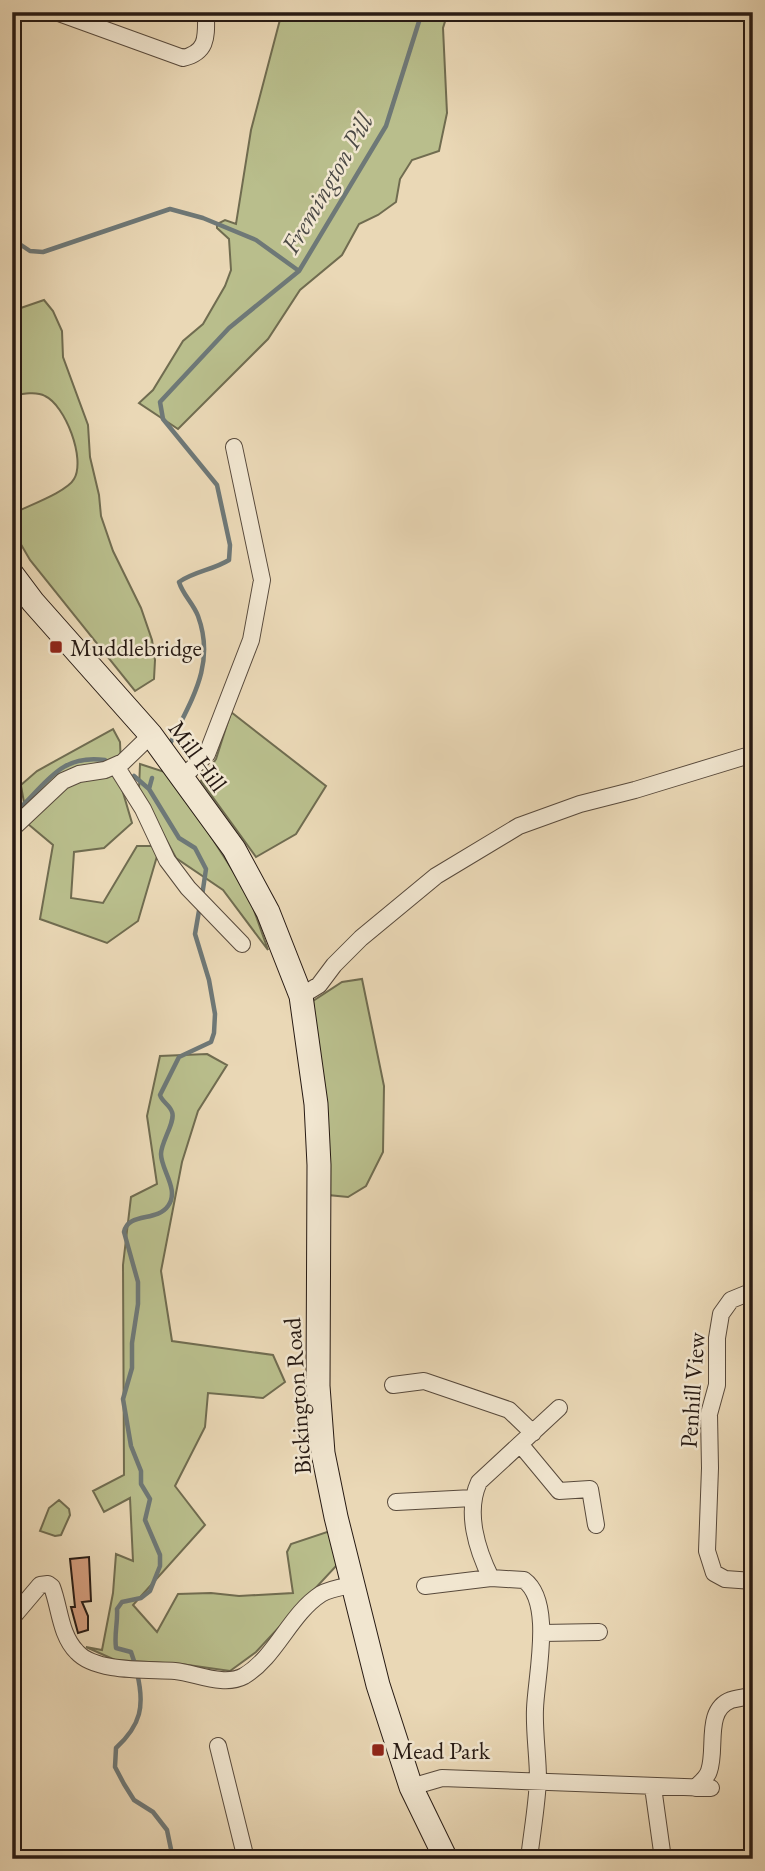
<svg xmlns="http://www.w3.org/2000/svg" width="765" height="1871" viewBox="0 0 765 1871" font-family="'EB Garamond',serif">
<rect width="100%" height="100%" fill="#ead8b6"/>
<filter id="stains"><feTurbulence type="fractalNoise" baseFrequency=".00286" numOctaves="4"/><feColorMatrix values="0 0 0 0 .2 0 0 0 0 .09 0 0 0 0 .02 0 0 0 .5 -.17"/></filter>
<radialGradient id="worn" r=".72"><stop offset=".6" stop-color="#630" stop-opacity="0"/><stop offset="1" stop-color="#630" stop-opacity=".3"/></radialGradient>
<!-- green -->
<path fill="#b9be8c" stroke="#706c50" stroke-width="2" d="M282,12H448L443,28L447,113L439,151L412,160L400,179L396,202L378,215L359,224L342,255L300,290L268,339L178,429L139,403L153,390L183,341L203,324L225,286L231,270L229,239L217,228V224L225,220L236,224L251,130Z
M44,300L53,311L62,331L63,357L88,425L90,457L99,495L101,516L113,551L141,608L152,640L155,660L154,679L135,691L30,560L12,529V514C27,506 67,492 74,479C86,459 65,405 45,396C36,391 22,394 12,396V311Z
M231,712L326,786L296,834L256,857L201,781L216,759Z
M113,729L120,742L122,789L132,823L104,848L74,852L71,898L103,903L137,846H160L138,921L107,943L40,919L53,845L28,824L21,786L12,803V776L21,785L37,771Z
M140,764L171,774L249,896L268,950L223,890L176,858L139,789Z
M362,979L384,1086L383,1152L366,1186L348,1197L328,1195L313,1001L342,982Z
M207,1054L227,1065L198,1111L182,1162L161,1271L172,1341L273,1355L285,1382L263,1398L208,1393L205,1427L175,1486L205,1525L133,1605L157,1632L178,1594L211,1593L239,1596L293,1593L287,1552L291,1544L333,1530L338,1564L256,1652L230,1671L181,1664L115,1660L86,1647L102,1650L113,1593L116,1554L133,1561L130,1498L104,1512L93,1491L124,1475L123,1265L131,1197L157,1184L147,1116L160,1056Z
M59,1500L69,1509L70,1515L61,1535L55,1536L40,1531L49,1508Z"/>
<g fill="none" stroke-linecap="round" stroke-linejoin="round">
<!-- stream -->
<path stroke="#6e7877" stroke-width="4.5" d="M12,239L30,251L43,252L170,209L203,218L256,240L299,271
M170,744C191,700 216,665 198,616C193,603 183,595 179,582C195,571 213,570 229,560L230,545L217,485L163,419L160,402L229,328L299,271L386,126L422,12
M134,776L149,789
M152,778L149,789L179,838L195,848L206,869L202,896
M12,815C44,789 57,753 105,760
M135,1664L131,1652L116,1648C114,1634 118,1622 117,1609L122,1602L141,1598L150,1591L160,1566V1555L145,1520L150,1499L141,1484V1471L131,1446L123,1399L132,1368V1343L138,1304V1282L124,1232C128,1212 157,1222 168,1206C180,1190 161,1170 161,1154C161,1142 176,1121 172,1112C170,1105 162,1102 160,1095L179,1057L211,1042L214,1033L215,1014L209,980L195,934L200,905
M137,1673C145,1706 141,1725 116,1748L115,1767L124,1784L134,1800L153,1812L167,1830L173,1859"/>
</g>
<!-- building -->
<path fill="#d49d7d" stroke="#271a13" stroke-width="2" d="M89,1557L91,1601L82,1602L88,1616V1630L78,1633L71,1607H75L70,1559Z"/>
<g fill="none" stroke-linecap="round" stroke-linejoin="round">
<defs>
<path id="minor" d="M56,12L183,58C209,52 206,35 206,12
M116,766L143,809L167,860L188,888L242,944
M182,778L207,754L251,640L262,580L234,447
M12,829L63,781L79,774L105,770L123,762L151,735
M301,996L319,985L334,965L361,938L436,876L519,826L580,804L635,790L753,754
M753,1291L731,1300L721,1314L717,1338V1385L709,1414L710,1468L707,1551L714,1573L725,1579L753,1581
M393,1385L424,1381L509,1410L533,1433
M520,1444L559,1491L590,1489L596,1525
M396,1502L473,1498
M425,1586L491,1578
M12,1618L40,1585L48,1584L52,1587C60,1608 60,1635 77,1652C96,1673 149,1669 175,1671C196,1673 224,1687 244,1676C276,1657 290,1614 321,1594C329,1589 342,1587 352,1585
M542,1633L599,1632
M218,1746L246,1859
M411,1787L442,1778L711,1788
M653,1787L663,1859
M695,1788C700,1783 707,1778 709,1771C717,1749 704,1710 731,1700C737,1698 746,1697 753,1696
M529,1859C532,1832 537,1805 538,1779C538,1756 534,1732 535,1709C536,1676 554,1602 524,1580L491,1578C477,1550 465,1512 479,1482L559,1408"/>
<path id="secondary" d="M12,574L33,602L151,735L234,849L268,912L301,996L316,1104L319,1165L318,1386L323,1453L336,1517L378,1685L411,1787L446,1859"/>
</defs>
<!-- minor casing -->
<use href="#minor" stroke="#584a3c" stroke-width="18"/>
<!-- secondary casing -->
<use href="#secondary" stroke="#271a13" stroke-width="25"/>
<!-- minor -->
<use href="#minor" stroke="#f1e6d0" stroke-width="16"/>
<!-- secondary -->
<use href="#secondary" stroke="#f1e6d0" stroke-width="23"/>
</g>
<!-- markers -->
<g fill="#8f2418" stroke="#f1e6d0" stroke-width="2.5">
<rect x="49" y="640" width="14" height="14" rx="3.5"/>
<rect x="371" y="1743" width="14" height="14" rx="3.5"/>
</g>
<g text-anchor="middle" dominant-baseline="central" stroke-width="5" stroke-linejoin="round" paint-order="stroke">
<!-- poi labels -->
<g font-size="24" fill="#271a13" stroke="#f1e6d0" text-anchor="start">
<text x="70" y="647">Muddlebridge</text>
<text x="392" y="1750">Mead Park</text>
</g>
<!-- street labels -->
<g font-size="24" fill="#271a13" stroke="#f1e6d0">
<text transform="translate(198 756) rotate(54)">Mill Hill</text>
<text transform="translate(692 1390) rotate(-86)">Penhill View</text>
<text transform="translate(297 1396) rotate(-94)">Bickington Road</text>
</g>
<!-- water labels -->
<g font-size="26" font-style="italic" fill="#4b4945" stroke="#f1e6d0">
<text transform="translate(327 183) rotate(-60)">Fremington Pill</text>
</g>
</g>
<!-- margin -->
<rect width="765" height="1871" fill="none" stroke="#ead8b6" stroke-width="42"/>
<rect x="14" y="14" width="737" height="1843" fill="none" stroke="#271a13" stroke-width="3.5"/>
<rect x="21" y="21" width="723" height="1829" fill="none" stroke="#271a13" stroke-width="2"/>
<rect width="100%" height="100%" filter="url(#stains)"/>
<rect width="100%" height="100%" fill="url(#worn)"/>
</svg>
